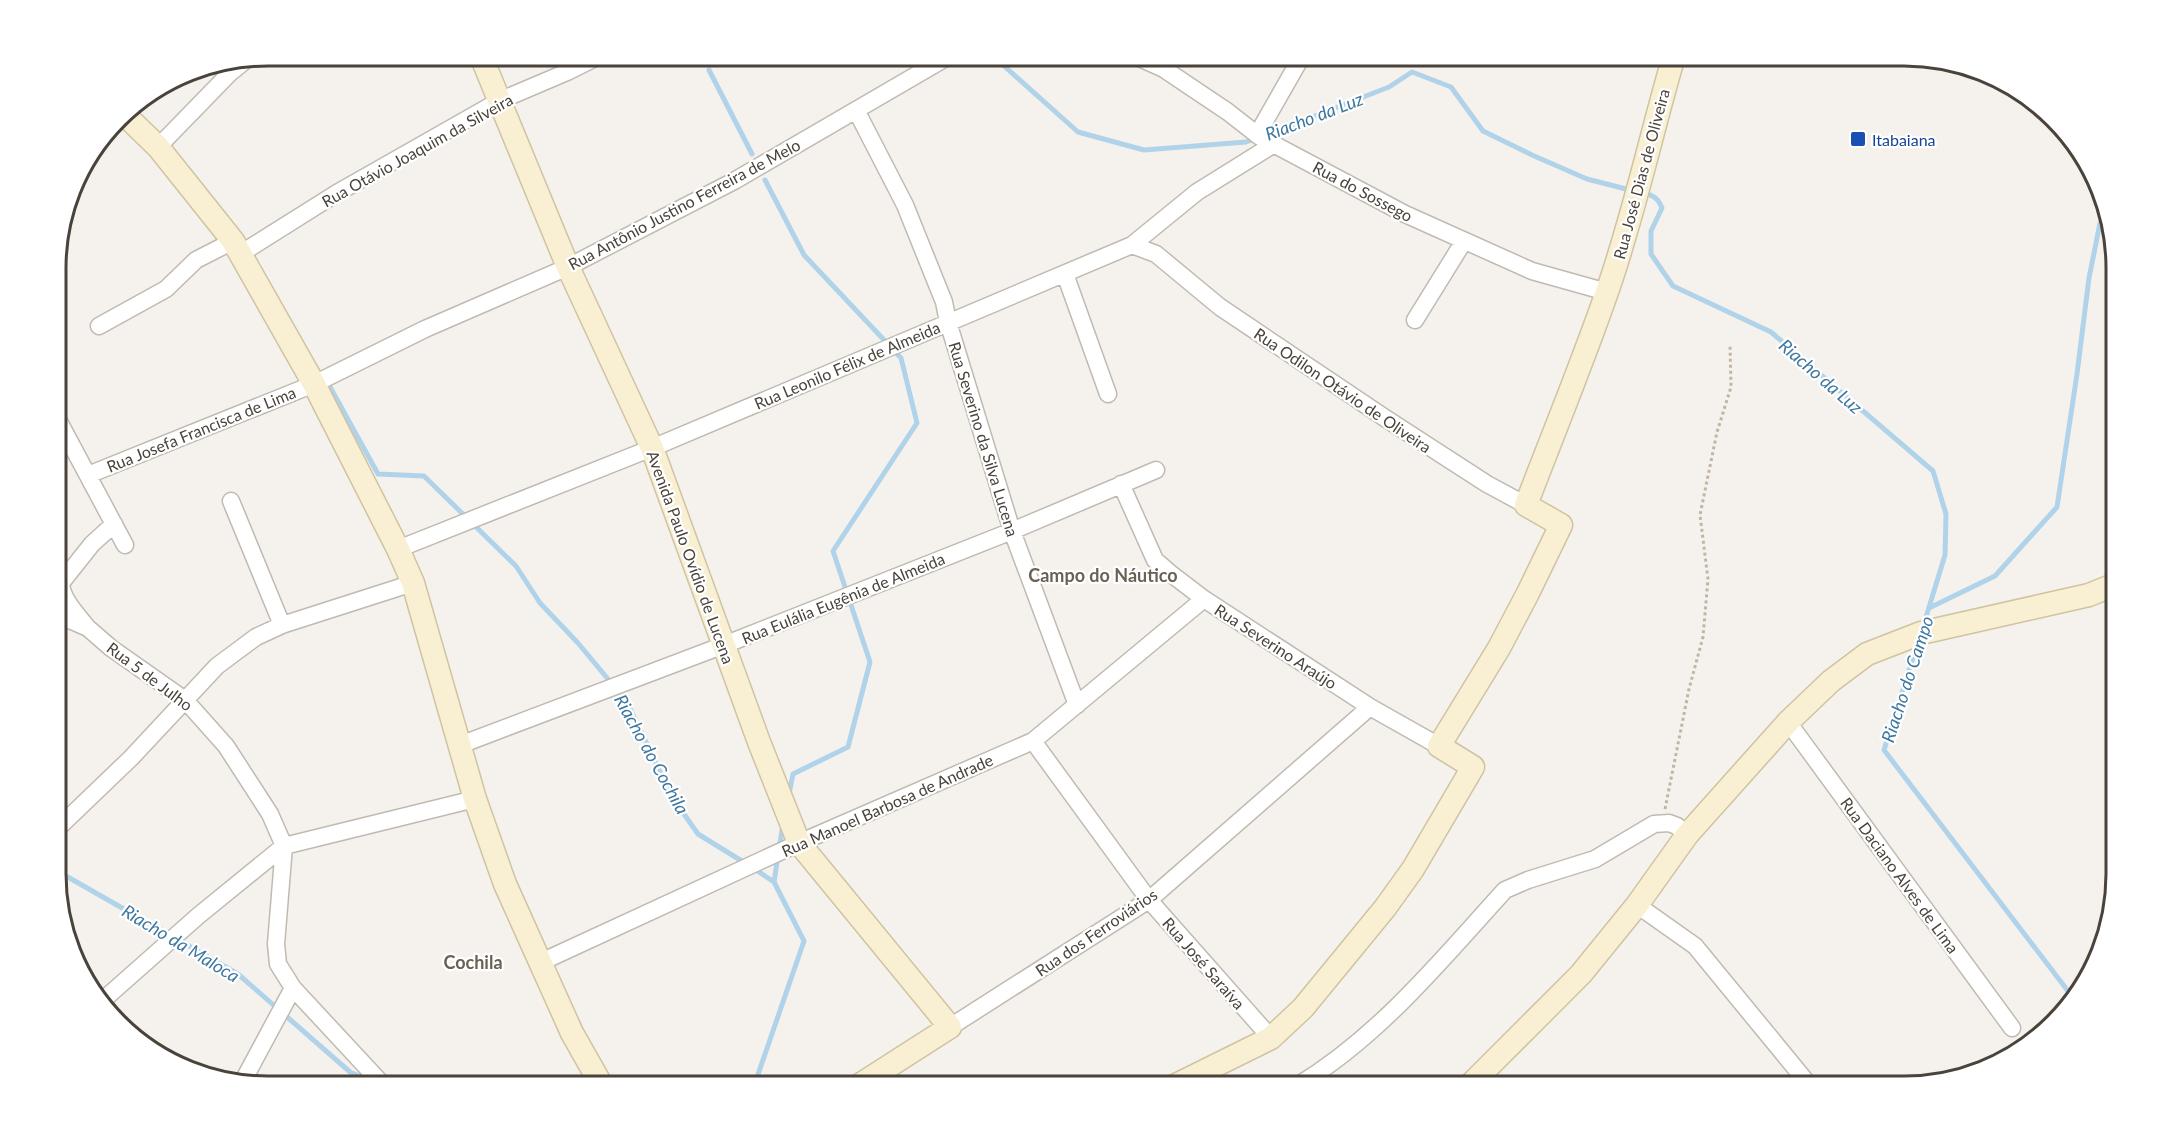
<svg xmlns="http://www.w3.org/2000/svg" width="2172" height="1142" viewBox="0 0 2172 1142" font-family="Lato,sans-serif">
<rect width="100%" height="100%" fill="#f5f2ed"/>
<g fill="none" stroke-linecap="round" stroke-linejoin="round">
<!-- stream -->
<path stroke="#b1d3ea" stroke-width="5" d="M987,56L1003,65L1078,132L1144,150L1246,142L1257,138
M709,70L752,154
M1266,135L1389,87L1412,72L1451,87L1483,131L1532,155L1587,179L1630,190
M765,180L804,255L901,358L917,423L833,551L870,662L848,747L793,774L789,794
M1643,193C1653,195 1658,198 1662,208L1651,231V254L1673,286L1771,332L1933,471L1946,514L1945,555L1923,627
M329,385L378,474L424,476L516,566L540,603L578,643L627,702L672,797L698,834L745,863
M1929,608L1995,576L2057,507L2077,374L2089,278L2100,223
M1918,642L1884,750L2071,995
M753,868L774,882L804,941L754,1086
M59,872L238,974L350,1072L372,1082
M774,882L783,824
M438,1086L454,1081L460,1086"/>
<defs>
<path id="street" d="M1135,56L1164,69L1228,112L1260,137L1405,214L1532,271L1607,292
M856,110L905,205L944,302L948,322L1012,531L1077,705
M1257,135L1302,56
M158,147L230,73L246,60
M1132,245L1156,254L1220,307L1385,418L1487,484L1526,505
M240,254L337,193L499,101L567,72L599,56
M1065,274L1108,394
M1415,320L1464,241
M99,326L166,289L196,260L233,241
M56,416L125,545
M88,475L314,384L425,329L568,267L734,181L949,56
M1121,484L1155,560L1170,573L1204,599L1370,707L1439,746
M231,501L282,625
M398,549L652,448L1132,245L1197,192L1274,144
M57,618L72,621L88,628L111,648L185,700L226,746L270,814L284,846L276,944L278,964L293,988L384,1086
M87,627C77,614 62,600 61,583L92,544L114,524
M1788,722L2012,1028
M1033,741L1149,900L1271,1038
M460,745L724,645L1012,531L1156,470
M57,829L131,758L217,666L256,637L282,625L413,583
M1637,905L1695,946L1810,1086
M539,963L799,843L1033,741L1204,599
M102,1001L198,916L284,846L475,799
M950,1027L1149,900L1370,707
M243,1081L293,988
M1297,1086C1380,1036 1441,960 1505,890L1528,880L1595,859L1654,824L1669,823L1677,826L1687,835"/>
<path id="secondary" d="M481,56L568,267L652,448L759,742L799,843L950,1027L858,1086
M124,114L158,147L233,241L314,384L398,549L413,583L475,799L505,884L572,1033L602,1086
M1174,1086L1271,1038L1303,1008L1385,908L1413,869L1473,767L1439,746L1499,648L1528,593L1561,525L1526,505C1553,434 1582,364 1607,292C1634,215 1651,134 1674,56
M1469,1086L1581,974L1637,905L1687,835L1788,722L1831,681L1867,654L1921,633L2089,595L2116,584"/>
</defs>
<!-- street casing -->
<use href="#street" stroke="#c0bab0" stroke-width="19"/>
<!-- secondary casing -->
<use href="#secondary" stroke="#cfc3a2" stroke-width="25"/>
<!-- path -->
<path stroke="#c0b6a3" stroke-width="3" stroke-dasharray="3 3" stroke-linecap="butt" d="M1665,809L1689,689L1703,637L1708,579L1700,515L1717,432L1731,387L1730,345"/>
<!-- street -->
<use href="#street" stroke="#fff" stroke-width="16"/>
<!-- secondary -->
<use href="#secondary" stroke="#f9f0d3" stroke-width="22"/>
</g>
<!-- markers -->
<rect fill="#1a4fb4" stroke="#fff" stroke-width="2" x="1850" y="131" width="16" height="16" rx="3"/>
<g text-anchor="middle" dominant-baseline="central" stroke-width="4.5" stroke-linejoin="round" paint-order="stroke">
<!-- transit labels -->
<g font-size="16" fill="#164399" stroke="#fff" text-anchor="start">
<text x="1872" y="139">Itabaiana</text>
</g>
<!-- street labels -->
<g font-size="16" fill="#49433b" stroke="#fff">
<text transform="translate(417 150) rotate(-29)">Rua Otávio Joaquim da Silveira</text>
<text transform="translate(1641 174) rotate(-75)">Rua José Dias de Oliveira</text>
<text transform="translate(1363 191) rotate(28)">Rua do Sossego</text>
<text transform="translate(684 204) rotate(-28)">Rua Antônio Justino Ferreira de Melo</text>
<text transform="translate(847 365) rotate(-23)">Rua Leonilo Félix de Almeida</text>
<text transform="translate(1343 390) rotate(34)">Rua Odilon Otávio de Oliveira</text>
<text transform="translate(201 429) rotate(-22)">Rua Josefa Francisca de Lima</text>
<text transform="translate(984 439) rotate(73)">Rua Severino da Silva Lucena</text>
<text transform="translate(691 557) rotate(70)">Avenida Paulo Ovídio de Lucena</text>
<text transform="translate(843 598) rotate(-22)">Rua Eulália Eugênia de Almeida</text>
<text transform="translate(1276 646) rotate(33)">Rua Severino Araújo</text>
<text transform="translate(150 676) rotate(37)">Rua 5 de Julho</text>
<text transform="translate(887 805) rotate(-24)">Rua Manoel Barbosa de Andrade</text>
<text transform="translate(1900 875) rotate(54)">Rua Daciano Alves de Lima</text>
<text transform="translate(1096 932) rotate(-34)">Rua dos Ferroviários</text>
<text transform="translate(1204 963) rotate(49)">Rua José Saraíva</text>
</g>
<!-- water labels -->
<g font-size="18" font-style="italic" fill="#3c78a2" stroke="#fff">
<text transform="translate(1314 116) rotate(-21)">Riacho da Luz</text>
<text transform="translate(1821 376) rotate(41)">Riacho da Luz</text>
<text transform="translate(1907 679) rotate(-72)">Riacho do Campo</text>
<text transform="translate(652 754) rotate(61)">Riacho do Cochila</text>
<text transform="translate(181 943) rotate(31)">Riacho da Maloca</text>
</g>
<!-- neighbourhood labels -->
<g font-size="18" font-weight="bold" fill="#6b6153" stroke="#fff">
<text x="1103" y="575">Campo do Náutico</text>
<text x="473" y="962">Cochila</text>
</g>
</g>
<!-- crop -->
<path d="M0 0H2172V1142H0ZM268 66H1904A202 202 0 0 1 2106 268V874A202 202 0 0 1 1904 1076H268A202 202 0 0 1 66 874V268A202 202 0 0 1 268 66Z" fill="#fff" fill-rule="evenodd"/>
<path fill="none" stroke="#49433b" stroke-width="3" d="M268 66H1904A202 202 0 0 1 2106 268V874A202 202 0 0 1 1904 1076H268A202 202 0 0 1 66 874V268A202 202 0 0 1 268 66Z"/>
</svg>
